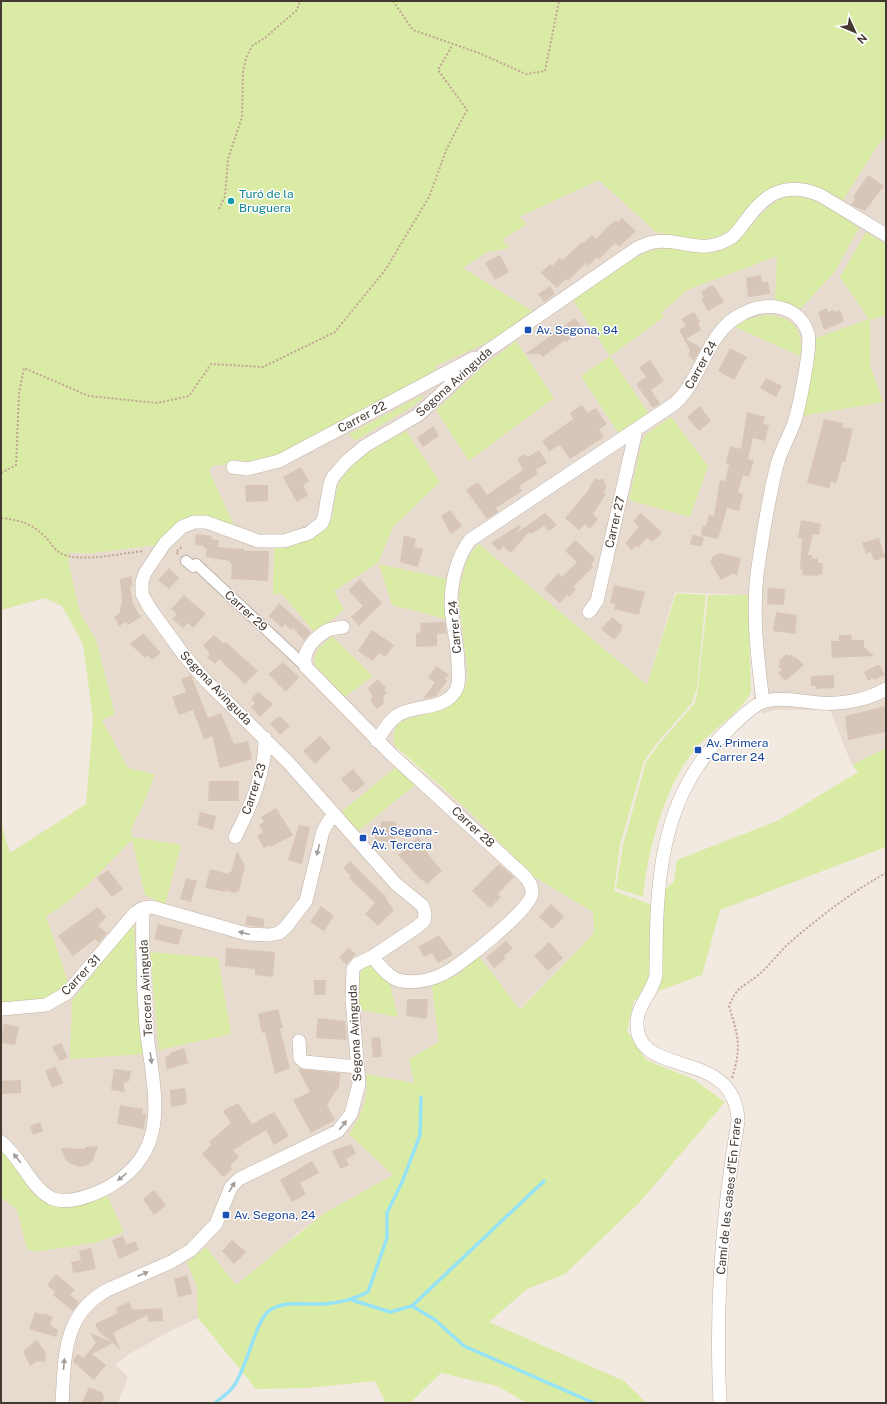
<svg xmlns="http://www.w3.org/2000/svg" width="887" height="1404" viewBox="0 0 887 1404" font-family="'Public Sans',sans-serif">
<rect width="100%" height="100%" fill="#f2e9e1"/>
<!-- residential -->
<path fill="#e7dace" d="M886,136V748L852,765L830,710H774L763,714L754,697L748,595L675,592L647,685L478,544L471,552L466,566L459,602L468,666L466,686L462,694L450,706L403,721L398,725L394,731L398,751L470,812L533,876L593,912L594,933L519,1010L414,1083L393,1175L301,1230L273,1256L198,1315V1318L174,1329L129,1354L115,1365L128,1377L118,1403H1V923L123,848L132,839L131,829L144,803L154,774L128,768L102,720L115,714L96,640L80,613L68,561L70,552L86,554L157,545L180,520L195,515L209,516L234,526L209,471L212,466L229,464L236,460L259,463L437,370L434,367L449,358L486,343L531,311L462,268L487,252L510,248L502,240L518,217L599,180L658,234L664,232L712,239L733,227L744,213L778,185L792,182H807L825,189Z"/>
<!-- green -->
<path fill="#daeba5" d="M1,1H886V136L878,145L843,200C822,188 804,177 778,185L744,213L733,227L720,236L705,240H694L665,235L663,232L658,234L599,180L519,217L527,224L502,240L510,248L487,252L463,268L532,311C517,322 502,334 485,343C469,353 451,357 435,367L437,370L283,455L259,463L236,460L229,464L212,466L209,471L235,527L209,516L195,515L180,520L157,545L86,554L70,552L68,561L80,613L96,640L115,714L102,720L128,768L155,774L144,803L131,829L132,837L181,845L165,905L145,895L132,840C104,867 80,897 46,916L69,985C53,1003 23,1001 1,1003V822L10,853L86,804L93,719L83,644L62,606L45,598L1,610Z
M790,196C817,196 838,214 859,228L834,273L799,310L789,303L775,300L777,256L687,290L661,313L664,317L610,356L649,414L619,434L581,376L610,356L573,300C596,285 633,253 659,249C683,245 702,261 728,247C754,233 758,204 790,196Z
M866,232L886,244V315L870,320V366L883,402L803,416L816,350V338L869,319L840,277Z
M765,315C791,315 805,329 800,356L735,327L748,319Z
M516,341L554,398L469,461L436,410L488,362Z
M420,396H424V397L413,406L355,441L349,434Z
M671,417L708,466L690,517L629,500L642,441L646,434Z
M406,431L440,482L393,527L378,563L334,591L344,610L315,633L281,593L273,595L274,547C297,544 328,540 333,513C336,499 335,486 344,475C359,455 385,443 406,431Z
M479,544L647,685L676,593L706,595L697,687L692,703L657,743L644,761L620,845L614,891L650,904L674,881L677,860L779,820L858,772L852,765L886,748V847L720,910L702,975L634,1000L627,1031L646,1060L693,1079L725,1102L639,1203L565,1274L527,1289L489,1322L624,1381L647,1403H527L497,1386L441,1373L410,1403H386L375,1381L307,1388L256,1389L198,1318L197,1287L187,1263L206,1247L236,1285L323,1214L393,1175L349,1134C361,1117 370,1096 366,1074L414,1083L409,1059L439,1042L432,986L459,974L479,956L520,1010L594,933L593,912L533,876L470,812L395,746C385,711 430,719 449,706C461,699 466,688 468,675L459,602C460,583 464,556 479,544Z
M379,564L447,579L444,596L446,619L392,605Z
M708,595H748L751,692C744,709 712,731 698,746C665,783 648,849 643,897L616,888L623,845L646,762L659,744L695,703L698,688Z
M332,636L373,676L345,697L316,666L314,661L317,650Z
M395,768L415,785L358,831L342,811Z
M134,923L137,1002L144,1054L70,1059L72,1000Z
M150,952L218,958L231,1034L159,1050Z
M368,966L372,967L390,985L398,1017L360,1010C359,996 352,972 368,966Z
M1,1151C12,1160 17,1171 25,1183C48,1216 74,1210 107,1195L124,1232L98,1242L36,1252L27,1249L17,1210L1,1197Z"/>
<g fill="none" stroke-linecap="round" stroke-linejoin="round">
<!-- stream -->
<path stroke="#96e2f6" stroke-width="3.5" d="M352,1300L390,1312L412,1306L434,1319L464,1346L594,1403
M412,1306L544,1181
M215,1403C221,1398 229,1393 233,1387C247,1370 255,1320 270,1310C286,1300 306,1305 324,1304C340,1303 354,1299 368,1292L387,1238V1213L403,1180L420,1135L421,1097"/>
</g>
<!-- building -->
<path fill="#d7c5b8" d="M868,175L884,186L865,211L851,205L855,199L853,197Z
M622,218L636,231L619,247L615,243L599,259L597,257L588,266L586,263L568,281L566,279L557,288L541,273L550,264L552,266L560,258L563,260L582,242L584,243L592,235L596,239L611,223L612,224L616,220L618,222Z
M500,255L509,272L495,280L485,263Z
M761,275L762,282H768L770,294L748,297L746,278Z
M550,286L555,294L544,302L538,294Z
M710,286H714L724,302L708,311L701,299L704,297L701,292Z
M827,308L828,312L833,310L834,312L840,310L844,321L824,330L818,312Z
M694,312L700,322L698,323L701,330L686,339L701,348L694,361L688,355L690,350L679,330L686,326L681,319Z
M575,318L583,329L566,342L565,340L543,357L540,354H525Z
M730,348L747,357L734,380L718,371Z
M650,360L664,381L651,390L660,404L653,408L636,384L646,377L639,367Z
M766,378L782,386L776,397L760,388Z
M582,405L588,413L596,408L607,424L599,429L604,437L570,459L560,445L549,451L542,441L573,419L570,413Z
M700,406L711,421L699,431L687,417Z
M747,412L765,417L763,424L769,425L765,441L753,438L748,459L754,460L749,477L743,475L738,492L743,494L739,511L727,508L718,539L701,535L703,525L706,526L709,515L714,516L720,480L725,481L729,464L726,463L730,446L741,449Z
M824,419L843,423L842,427L853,429L845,462H842L836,484L831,482L829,488L807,483Z
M433,426L439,436L423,447L417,438Z
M539,450L547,463L536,470L538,474L521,485L520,487L522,491L496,508L498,512L487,519L466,490L478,482L487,495L523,470L517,459L525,454L528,457Z
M301,467L309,481L303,485L308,495L297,502L283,477Z
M595,478L598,480L604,479L605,485L607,486L603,493L606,494L593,514L598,519L590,529L585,524L579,530L565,518L587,492Z
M245,485H268V501L246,502Z
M450,510L462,526L451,534L441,516Z
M545,513L557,525L549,531L544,526L531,534L529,532L511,553L503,546L499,551L491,543L519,525L521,527L515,534Z
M641,513L662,533L652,542L647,538L638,548L636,546L632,550L625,543L639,527L633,521Z
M801,520L821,524L819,535L813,534L808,555H812V558L818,559V563H823L822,575L818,574V576L802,575L803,570L800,569L802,539L798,538Z
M196,534L212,536L211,539L219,540L218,547L244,549V551H269L268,581L231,579L232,564H230V561L206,557L207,549L204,548V546L195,545Z
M404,535L416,539L414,547L423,549L418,567L400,562Z
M692,535L704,537L702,546L690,545Z
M879,538L885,557L874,561L871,552L866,554L862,543Z
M575,540L595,558L591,565L593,567L573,587L576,589L570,597L567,595L560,603L544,589L558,573L562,577L577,562L565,551Z
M719,553L741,558L737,575L732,574L721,580L710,562L712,560L711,558Z
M169,568L179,578L169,589L158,580Z
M132,576V586L130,587L133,604L141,617L128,625L126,622L119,626L114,617L119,614L122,600L120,579Z
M360,579L382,603L359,626L351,617L363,606L348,590Z
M614,585L645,592L639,615L614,609L615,604L610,603Z
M768,588L785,589L784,605L767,604Z
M184,595L206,614L193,628L188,623L183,628L172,619L177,614L171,609Z
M279,603L311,632L304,640L293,628L291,630L285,624L282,628L269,616Z
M776,612L797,615L795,634L773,631Z
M612,617L623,626L620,629L622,630L614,640L601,629Z
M445,622L446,633L437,634V646L416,647V633L421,632L420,623Z
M372,630L394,645L385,657L379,653L373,661L358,651Z
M143,633L161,653L152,660L148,655L145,658L130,644Z
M214,635L224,644L226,642L258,671L245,684L219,659L215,664L207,657L210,654L203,645Z
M839,635H851L852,640H864V647L874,656L832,658L831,641H839Z
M786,654L789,656L791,654L794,658L796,657L804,665L785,681L778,673L782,670L778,666L780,664L779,661Z
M283,662L299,677L286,692L268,674Z
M877,665H880L885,675L874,680L873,678L868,681L864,672Z
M436,666L449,675L445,679L447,681L436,696L423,699L435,682L428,678Z
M191,675L208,718L221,713L234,744L248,741L252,759L220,768L212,736L204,739L193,710L179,715L172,697L186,692L181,679Z
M834,675V688L816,689V686H811V676Z
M378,679L386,688L384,690L387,693L383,697L385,699L383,701L384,703L377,709L370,700L373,697L368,688Z
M258,692L273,704L260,717L251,707L255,703L251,699Z
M886,706V732L848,740L845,716Z
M280,716L290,726L280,735L270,723Z
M320,736L331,748L315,764L303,751Z
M353,769L365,784L353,793L341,779Z
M209,781H239V801H208Z
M276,808L293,835L271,847L270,845L264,848L257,836L263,832L259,825L264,822L261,817Z
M200,812L216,816L213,830L197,825Z
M381,821L396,822L395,842L375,841V828L381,826Z
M299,825L310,827L302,864L288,860Z
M418,837L426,846L423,848L442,871L427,884L423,880L422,881L398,855Z
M237,851L245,866L239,891L235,893L225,890V892L205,888L210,869L228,874L229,872H231Z
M350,861L387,898L386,899L394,910L378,926L365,914L375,903L349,878L351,876L343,868Z
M499,864L514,877L498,894L501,897L490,908L472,891Z
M108,870L123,889L112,897L97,878Z
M186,878L197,881L191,902L180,899Z
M551,904L564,917L552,929L539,917Z
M321,906L334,916L324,931L310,922Z
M98,907L106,917L98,926L107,933L99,943L95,939L73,956L58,936Z
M247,916L264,919V927L245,925Z
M158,924L183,930L178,945L154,939Z
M439,935L453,955L438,963L432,953L424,957L418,947Z
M506,941L513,948L504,956L506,958L494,968L486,958Z
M549,942L563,958L548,971L534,956Z
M226,948L275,952L273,977L255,975V969L225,966Z
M349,948L356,954L346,964L339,957Z
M314,980H326L325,995H314Z
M407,999H428L427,1019L406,1016Z
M278,1009L283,1028L280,1029L290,1068L275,1074L265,1032L262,1033L258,1014Z
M318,1018L345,1021L347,1040L316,1038Z
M4,1024L19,1027L15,1045L1,1043Z
M380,1037L382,1057H373L371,1038Z
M61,1043L68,1057L60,1061L52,1047Z
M184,1048L188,1063L167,1070L165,1057L170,1055V1053Z
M55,1066L63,1083L52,1088L45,1071Z
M114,1069L131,1071L129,1081L123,1083L125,1092L111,1090Z
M298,1069L340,1073L339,1086L327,1105L335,1120L311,1133L293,1100L310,1092Z
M21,1080V1093L1,1094V1081Z
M185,1088L187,1104L171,1107L170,1090Z
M238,1103L252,1124L274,1112L289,1136L274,1145L266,1130L233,1150L239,1157L230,1166L232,1169L223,1177L202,1154L211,1145L209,1142L231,1123L223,1111Z
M120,1105L143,1109L142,1113L146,1114L144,1129L117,1124Z
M40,1122L43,1131L33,1135L30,1126Z
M351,1144L356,1154L346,1159L349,1165L340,1169L332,1151Z
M98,1146L93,1160L88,1165L80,1167L69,1163L65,1159L61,1148L85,1149V1147Z
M312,1161L319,1173L300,1183L306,1194L292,1202L280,1180Z
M154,1190L166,1205L154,1215L143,1199Z
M123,1236L126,1245L135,1241L139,1250L119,1259L112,1240Z
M232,1240L246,1252L234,1264L222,1251Z
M91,1248L96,1269L73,1273L71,1262L81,1260L79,1251Z
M56,1274L75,1290L70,1295L79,1302L73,1311L53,1295L55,1292L47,1285Z
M187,1275L192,1294L178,1297L174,1279Z
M129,1302L133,1310L162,1308L163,1321L149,1322L147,1315L113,1333L121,1350L113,1343L92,1354L106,1365L94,1380L73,1362V1360L78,1354L83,1358L96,1343L90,1333L112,1342L99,1332L95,1324L118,1313L115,1308Z
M35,1312L43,1315L44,1313L53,1317L50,1325L58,1330L56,1337L29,1329Z
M37,1340L46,1353L45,1362L37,1361L30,1366L23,1351Z
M89,1387L103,1393L102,1395L105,1396L102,1403H82Z"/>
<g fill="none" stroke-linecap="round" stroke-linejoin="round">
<defs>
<path id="pedestrian" d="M186,561L193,567L196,564L306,667"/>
<path id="minor" d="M233,467L247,469L279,461L474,358
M589,612L597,601L636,430
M343,627C339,628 332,628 328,630C315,637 301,651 306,667L391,754L517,869C524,875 533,883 532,894C530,910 460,966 443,974C431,980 416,983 402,981C389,979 381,966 372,957
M377,741C383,731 389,721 398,715C416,704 447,711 457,688C460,680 458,671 458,664C458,643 451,623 451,603C451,582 457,557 470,540L674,404C703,379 706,331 742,314C766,301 798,304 808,333C812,346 799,408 794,423C789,437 781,450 777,465C769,495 764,528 759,560C751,607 757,654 763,702
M235,837C250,808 266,772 265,738
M1,1009L46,1005L67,993L135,913L143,908L152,907L247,934L269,935L279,933L286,927L306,901L323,831L333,814
M299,1041L300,1058L304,1062L358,1067
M1,1142C21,1157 30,1187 51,1198C66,1205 87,1197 101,1191C176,1154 153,1092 146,1026C143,987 142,946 143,908
M62,1403C65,1358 62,1315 107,1290L171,1262L191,1250L216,1224L231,1187L239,1179L338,1131L351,1114L359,1084L352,999L353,969L357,964L372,957L417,927L424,921L425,914L423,906L396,884L288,762L207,682L183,654L149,607L142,594V582L145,573L165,543L182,527L194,522H206L258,541H284L309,533L314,529L322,523L324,518L330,484L333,477L347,461L365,446L418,415L486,352L637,248C642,246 648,243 654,242C679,237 700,256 729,239C737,235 741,226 747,219C767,191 788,182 820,195L886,235
M720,1403C715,1308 722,1214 738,1121C736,1046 635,1080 637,1023C637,1005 653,992 656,975C656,884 658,798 727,731C735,723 754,704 765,701C783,697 801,701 819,703C841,705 867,700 886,689"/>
</defs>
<!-- pedestrian casing -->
<use href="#pedestrian" stroke="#c0b2a6" stroke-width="12"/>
<!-- minor casing -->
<use href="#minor" stroke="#c0b2a6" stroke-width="14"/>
<!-- path -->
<path stroke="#c1a793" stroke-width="2" stroke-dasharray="2 2" stroke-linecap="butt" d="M393,1L413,30L479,53L526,74L545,71L559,1
M219,209L225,196L228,159L242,117L243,72L246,58L252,46L266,37L297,10L300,1
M1,473L16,465L19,393L24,368L89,396L157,403L189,396L211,364L263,367L335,332L386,269L429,197L447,148L467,110L438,70L453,44
M1,518C22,520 35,525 49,541C53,547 58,553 65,555C87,562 121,553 144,551
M178,554L176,552L182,547L181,546
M732,1078C742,1046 738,1036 729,1006C738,985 741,989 757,976C768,967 777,955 787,945C818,918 850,893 886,873"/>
<!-- pedestrian -->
<use href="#pedestrian" stroke="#fff" stroke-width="10"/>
<!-- minor -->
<use href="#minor" stroke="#fff" stroke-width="13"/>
</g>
<!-- one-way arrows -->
<defs><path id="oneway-solid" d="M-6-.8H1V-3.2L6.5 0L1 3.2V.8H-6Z"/></defs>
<g fill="#a19c98">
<use href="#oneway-solid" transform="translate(318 850) rotate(104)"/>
<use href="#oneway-solid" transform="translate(244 933) rotate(-166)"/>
<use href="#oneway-solid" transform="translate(151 1058) rotate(82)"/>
<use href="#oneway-solid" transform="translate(343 1125) rotate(-52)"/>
<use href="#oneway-solid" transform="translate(17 1158) rotate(-129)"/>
<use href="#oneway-solid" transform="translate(122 1177) rotate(141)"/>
<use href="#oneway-solid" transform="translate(232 1187) rotate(-60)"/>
<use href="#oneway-solid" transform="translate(143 1274) rotate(-22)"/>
<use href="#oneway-solid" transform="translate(64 1364) rotate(-85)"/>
</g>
<!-- markers -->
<circle fill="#0f9aa8" stroke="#fff" stroke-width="1.5" cx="231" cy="201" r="4"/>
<g fill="#1a4fb4" stroke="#fff" stroke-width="1.5">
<rect x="524" y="326" width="8" height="8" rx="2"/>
<rect x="694" y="746" width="8" height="8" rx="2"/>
<rect x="359" y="834" width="8" height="8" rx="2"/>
<rect x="222" y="1211" width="8" height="8" rx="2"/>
</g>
<g text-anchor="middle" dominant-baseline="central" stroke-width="3" stroke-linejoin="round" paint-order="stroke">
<!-- culture labels -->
<g font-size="12" fill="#0d838f" stroke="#fff" text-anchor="start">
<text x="239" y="194">Turó de la<tspan x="239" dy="14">Bruguera</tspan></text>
</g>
<!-- transit labels -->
<g font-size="12" fill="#164399" stroke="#fff" text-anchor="start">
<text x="536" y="330">Av. Segona, 94</text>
<text x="706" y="743">Av. Primera<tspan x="706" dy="14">- Carrer 24</tspan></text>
<text x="371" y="831">Av. Segona -<tspan x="371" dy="14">Av. Tercera</tspan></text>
<text x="234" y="1215">Av. Segona, 24</text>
</g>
<!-- street labels -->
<g font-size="12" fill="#433931" stroke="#fff">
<text transform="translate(701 365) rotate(-61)">Carrer 24</text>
<text transform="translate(454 382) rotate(-42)">Segona Avinguda</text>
<text transform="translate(362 417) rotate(-28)">Carrer 22</text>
<text transform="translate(615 522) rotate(-77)">Carrer 27</text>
<text transform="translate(246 611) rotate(43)">Carrer 29</text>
<text transform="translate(455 627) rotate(-95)">Carrer 24</text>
<text transform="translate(216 688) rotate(46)">Segona Avinguda</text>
<text transform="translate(254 789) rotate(-72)">Carrer 23</text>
<text transform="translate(473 827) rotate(43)">Carrer 28</text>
<text transform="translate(81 975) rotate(-47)">Carrer 31</text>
<text transform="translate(146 988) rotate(-93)">Tercera Avinguda</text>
<text transform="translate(355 1033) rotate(-93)">Segona Avinguda</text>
<text transform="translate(729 1196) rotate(-84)">Camí de les cases d'En Frare</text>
</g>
</g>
<!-- border -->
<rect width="887" height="1404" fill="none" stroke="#433931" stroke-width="4"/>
<!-- north arrow -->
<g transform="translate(855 32) rotate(134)" stroke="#ffffff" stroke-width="3" paint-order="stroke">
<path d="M0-3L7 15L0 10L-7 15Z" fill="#433931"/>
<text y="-6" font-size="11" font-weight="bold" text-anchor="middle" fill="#433931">N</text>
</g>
</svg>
